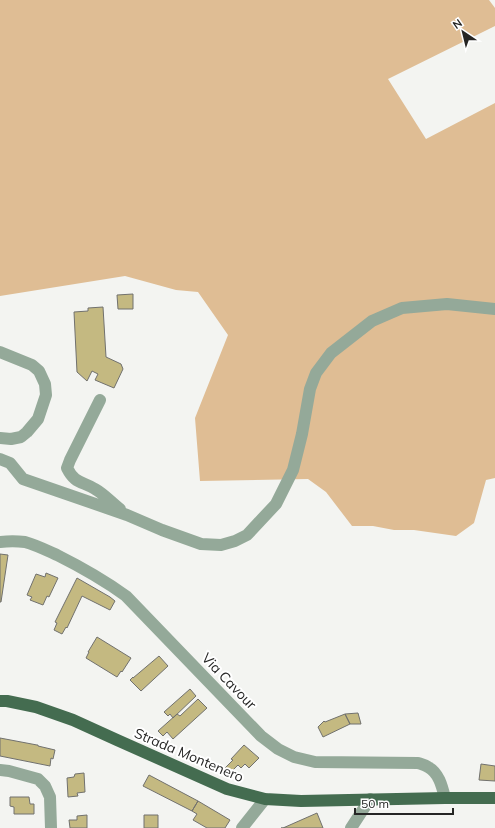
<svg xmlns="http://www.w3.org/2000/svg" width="495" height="828" viewBox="0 0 495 828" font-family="Mulish,sans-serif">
<rect width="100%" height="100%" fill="#f3f4f1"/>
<!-- green -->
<path fill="#dfbd94" d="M0,0H489L495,8V26L388,79L426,139L495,103V478L486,480L474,523L456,536L414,530H394L373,526H352L326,492L308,479L200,481L195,418L228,335L198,292L176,290L125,276L0,296Z"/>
<!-- building -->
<path fill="#c4b981" stroke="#71716e" d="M133,294V309H118L117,295Z
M103,307L106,357L121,364L123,369L114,388L95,380L98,374L92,371L87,381L77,372L74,312L88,311V308Z
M0,554L8,555L1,602H0Z
M46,573L58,578L49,597L47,596L43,605L30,600L32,597L27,595L36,574L45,577Z
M77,578L110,597L115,601L110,610L82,596L67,628L66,627L62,634L54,630L57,623L55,622Z
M97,637L131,658L122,672L121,671L117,677L86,658L89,652H88Z
M159,656L168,666L141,691L130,680L133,677V678Z
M190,689L196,696L173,718L170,714L168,716L164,712Z
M198,699L207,708L173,739L167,732L163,736L158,731L177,714L180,716Z
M358,713L361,724H350L345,714Z
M345,714L350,724L323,737L318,727L324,721L325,722Z
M0,738L37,745H38V746L55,750L53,759L51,758L50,766L0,756Z
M244,745L259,758L249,768L245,764L241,768L238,765L232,771L225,768L233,760L231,759Z
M481,764L495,766V781L479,780Z
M84,773L85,792L77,793L78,796L68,797L67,778L74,777L75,774Z
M149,775L198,801L192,811L143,786Z
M10,797H29L30,804H34V814H14V807L10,806Z
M198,801L230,820L225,828H207L193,820L197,814L192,811Z
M317,813L323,828H281H283Z
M87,815V828H70L69,820H77V816Z
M144,815H158V828H144Z"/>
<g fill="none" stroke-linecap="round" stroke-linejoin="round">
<!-- minor -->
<path stroke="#94a999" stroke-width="12" d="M0,352L32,365L39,371L45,384L46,395L38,419L27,432L21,437L11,439L0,438
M100,400L70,460L67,468C75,484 82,481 95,489C104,494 112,503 120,509
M0,459L10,463L23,479L127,515L162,530L201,544L221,545L235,541L247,535L276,504L293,470L302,434L310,389L316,373L331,353L372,321L402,308L447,304L495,309
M0,542C8,541 17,541 25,542C36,545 46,550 57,555C81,567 104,580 126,596L261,736L278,749L294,757L315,762L418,763C421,764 425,765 428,767C439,773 442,786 445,798
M0,770L9,771L38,779L45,786L50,797L51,828
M242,828L265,799
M351,828L370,799"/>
<!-- major -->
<path stroke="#446c50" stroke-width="12" d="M0,701H7L36,707L73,720L117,740L227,789L265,799L301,801L445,798H495"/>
</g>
<g text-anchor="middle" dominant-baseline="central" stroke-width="4" stroke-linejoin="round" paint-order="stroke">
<!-- street labels -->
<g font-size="14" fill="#252524" stroke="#fff">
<text transform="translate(229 681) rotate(46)">Via Cavour</text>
<text transform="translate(189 755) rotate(23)">Strada Montenero</text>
</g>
</g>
<!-- north arrow -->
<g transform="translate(463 32) rotate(325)" stroke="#ffffff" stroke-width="3" paint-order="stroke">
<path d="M0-3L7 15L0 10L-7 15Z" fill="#252524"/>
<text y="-6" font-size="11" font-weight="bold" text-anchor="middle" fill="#252524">N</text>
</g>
<!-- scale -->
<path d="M355 808v6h98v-6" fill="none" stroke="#252524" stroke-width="2"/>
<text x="361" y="808" font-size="12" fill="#252524" stroke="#ffffff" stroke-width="3" paint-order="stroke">50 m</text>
</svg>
